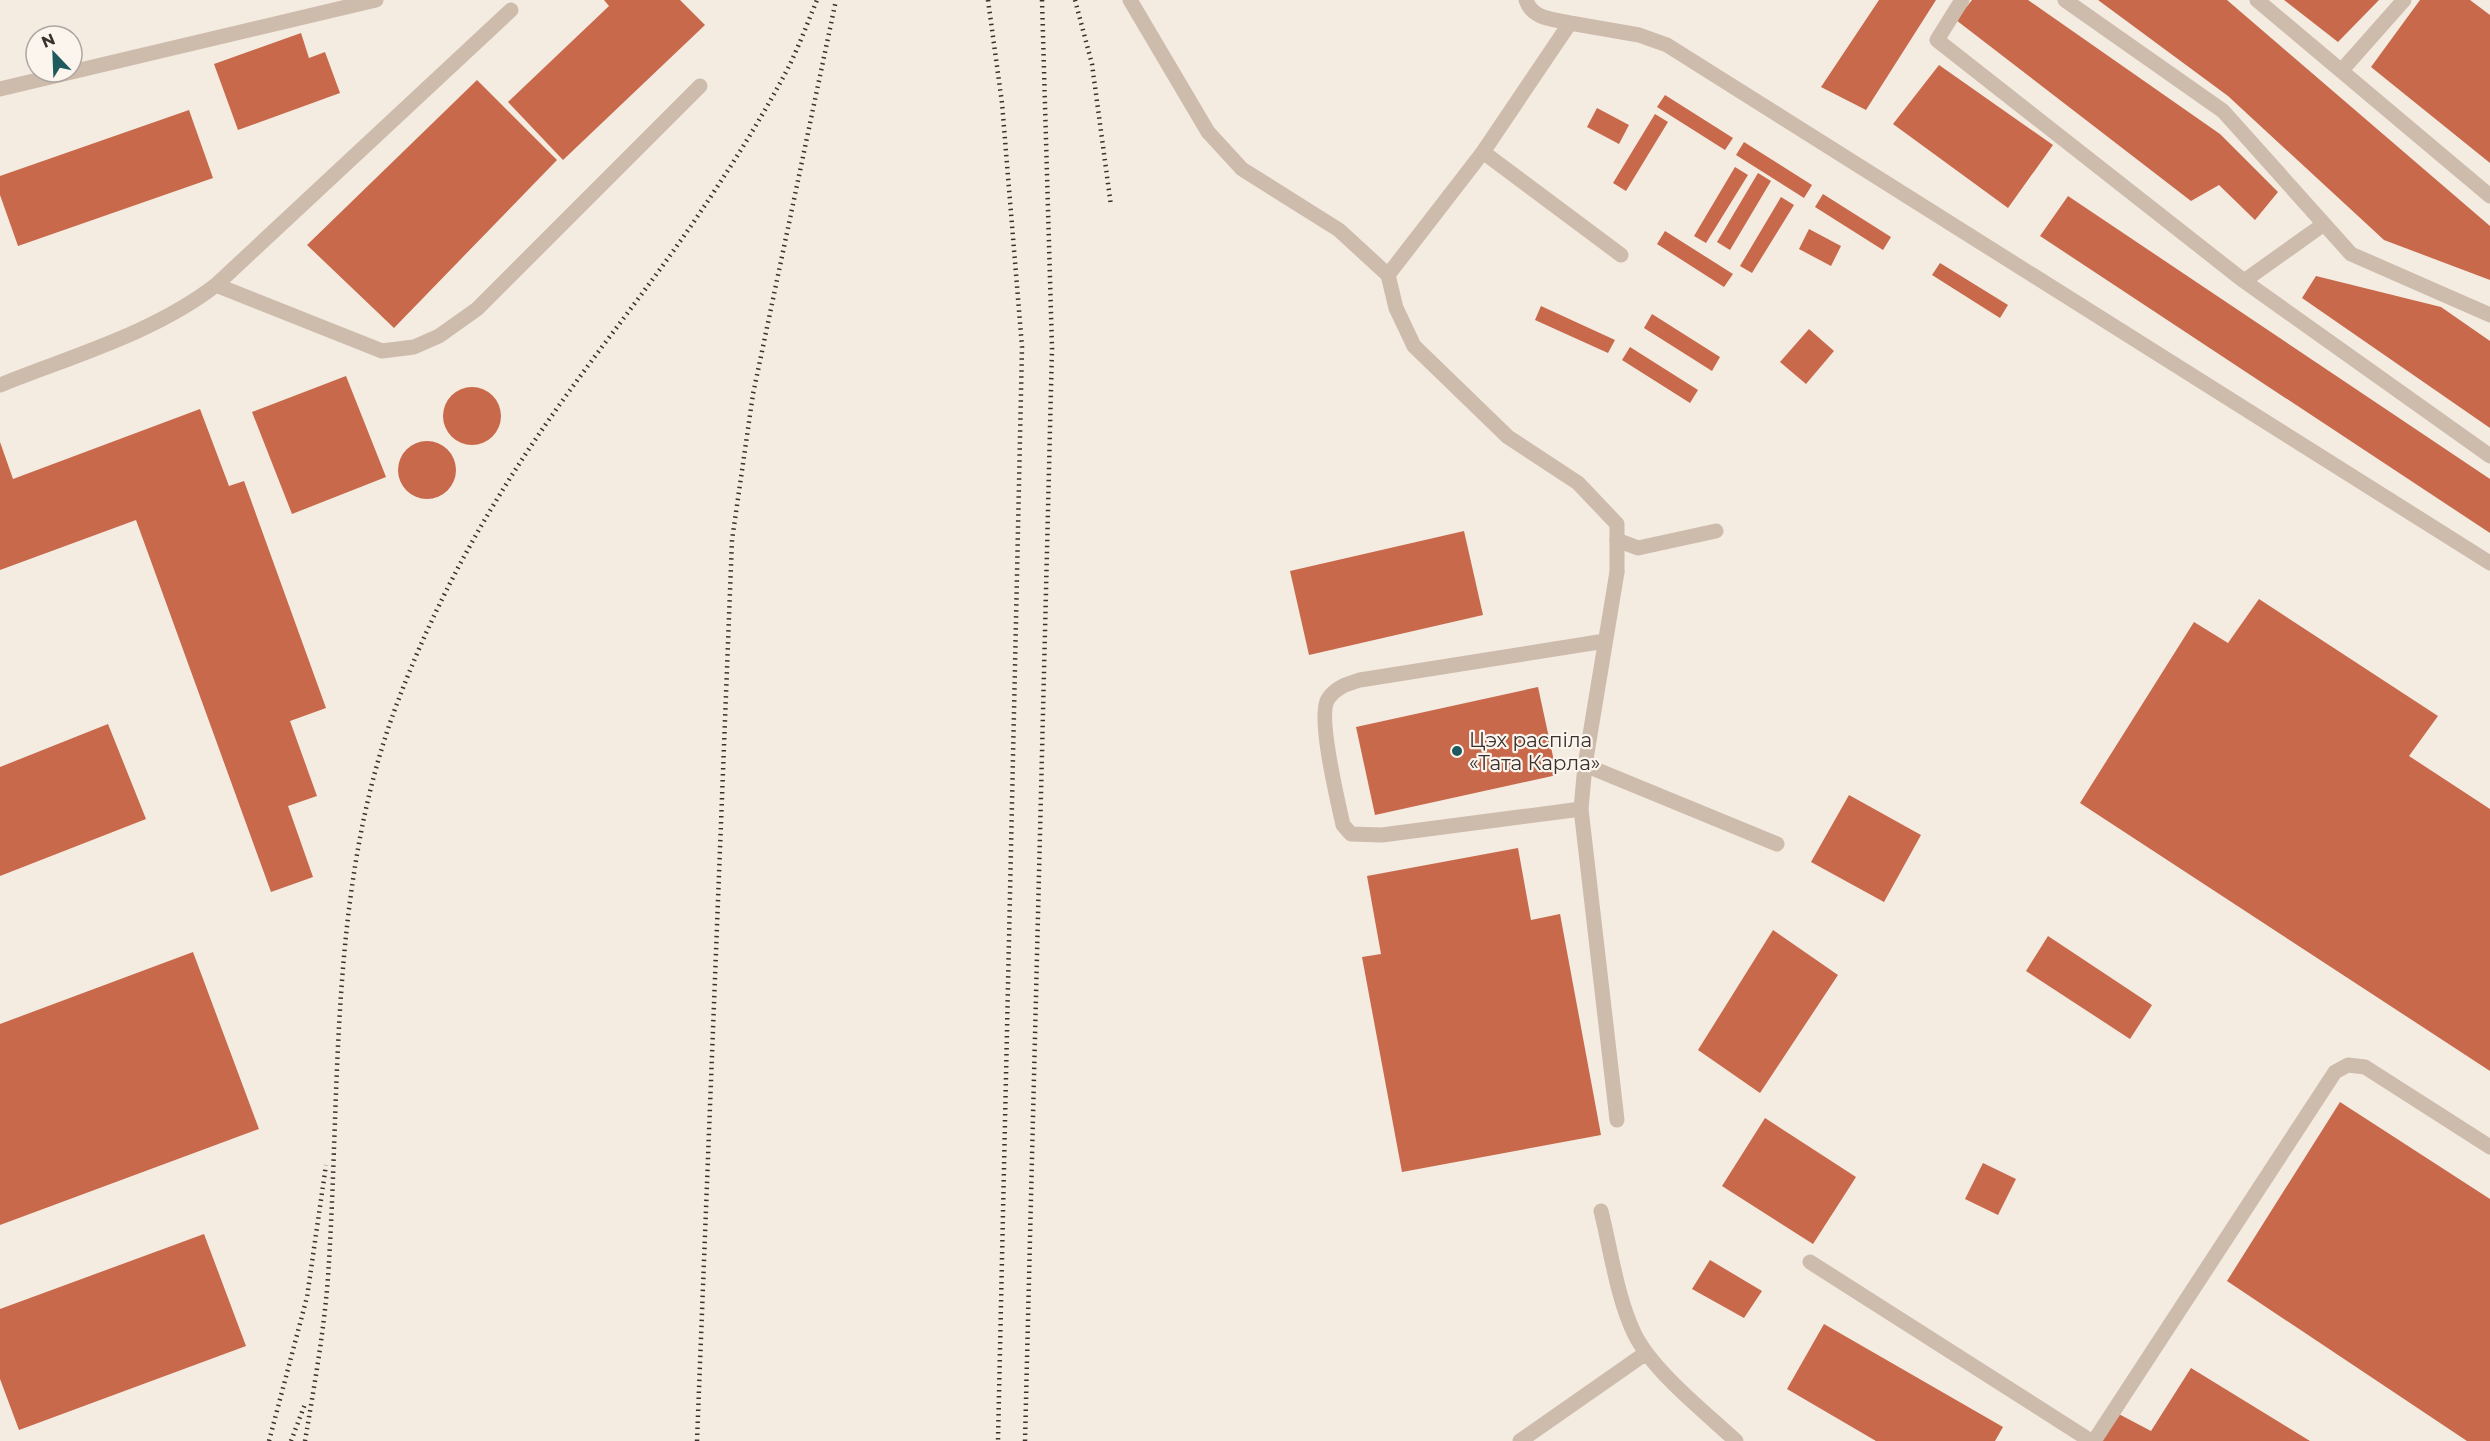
<svg xmlns="http://www.w3.org/2000/svg" width="2490" height="1441" viewBox="0 0 2490 1441" font-family="Montserrat,sans-serif">
<rect width="100%" height="100%" fill="#f4ebe1"/>
<!-- building -->
<path fill="#c8694b" d="M604,0H680L705,25L563,160L508,102L609,6Z
M1879,0H1936L1866,110L1821,87Z
M1972,0H2028L2220,134L2278,192L2255,220L2219,185L2191,201L1956,20Z
M2098,0H2227L2490,226V280L2384,240L2228,96Z
M2284,0H2379L2338,42Z
M2420,0H2470L2490,15V163L2371,67Z
M301,33L309,58L325,52L340,93L238,130L214,64Z
M1939,65L2053,145L2008,208L1893,124Z
M477,80L557,160L394,328L307,245Z
M1665,95L1733,138L1725,150L1657,107Z
M1597,108L1629,125L1619,144L1587,127Z
M189,110L213,178L18,246L0,195V176Z
M1655,114L1668,122L1626,191L1613,183Z
M1744,142L1812,185L1804,198L1736,155Z
M1735,167L1748,175L1706,243L1694,236Z
M1758,173L1771,181L1730,250L1717,242Z
M1823,194L1891,237L1883,250L1815,207Z
M2068,196L2490,479V533L2040,236Z
M1781,197L1794,205L1752,273L1740,266Z
M1809,229L1841,246L1831,266L1799,249Z
M1665,231L1733,274L1724,287L1657,244Z
M1940,263L2008,305L2000,318L1932,275Z
M2316,276L2441,307L2490,341V428L2302,298Z
M1541,306L1615,340L1608,353L1535,320Z
M1652,314L1720,357L1712,371L1644,328Z
M1809,329L1834,351L1806,384L1780,362Z
M1630,347L1698,390L1690,403L1622,360Z
M346,376L386,477L292,514L252,412Z
M443 416a29 29 0 1 1 58 0a29 29 0 1 1-58 0Z
M200,409L229,486L244,481L326,708L290,721L317,796L288,806L313,877L271,892L136,520L0,570V442L13,479Z
M398 470a29 29 0 1 1 58 0a29 29 0 1 1-58 0Z
M1464,531L1483,615L1309,655L1290,571Z
M2259,599L2438,716L2409,756L2490,809V1071L2080,803L2194,622L2228,643Z
M1538,687L1557,775L1375,815L1356,727Z
M108,724L146,819L0,876V767Z
M1849,795L1921,835L1884,902L1811,862Z
M1518,848L1531,920L1560,914L1601,1135L1402,1172L1362,957L1381,954L1367,876Z
M1773,930L1838,975L1760,1093L1698,1050Z
M2048,936L2152,1005L2130,1039L2026,971Z
M193,952L259,1129L0,1225V1024Z
M2340,1102L2490,1199V1441H2467L2227,1281Z
M1765,1118L1856,1177L1813,1244L1722,1186Z
M1983,1163L2016,1179L1998,1215L1965,1199Z
M204,1234L246,1346L19,1430L0,1379V1309Z
M1710,1260L1762,1291L1744,1318L1692,1289Z
M1824,1324L2003,1427L1995,1441H1876L1787,1389Z
M2191,1368L2310,1441H2098L2115,1412L2151,1431Z"/>
<g fill="none" stroke-linecap="round" stroke-linejoin="round">
<!-- service -->
<path stroke="#cdbbac" stroke-width="15" d="M1526,0C1532,19 1553,19 1570,23
M1962,0L1937,40L2244,281L2490,456
M2065,0L2223,111L2351,254L2490,315
M2257,0L2490,196
M2342,70L2404,0
M1483,152L1570,23L1639,35L1667,45L2490,563
M1388,275L1483,152L1621,255
M2244,281L2324,224
M216,285L382,351L414,347L439,336L477,309L700,86
M0,385C72,356 154,333 216,285L511,10
M1617,540L1638,548L1716,531
M1617,572L1585,765L1581,809L1617,1120
M1585,765L1777,844
M1581,809L1382,835L1351,834L1343,825C1338,802 1317,716 1328,699C1336,687 1347,684 1360,680L1605,641
M1601,1211C1611,1251 1617,1298 1635,1335C1654,1372 1705,1412 1736,1441
M1810,1262L2091,1441
M1520,1441L1646,1353
M2094,1441L2335,1072L2348,1065L2365,1067L2490,1147"/>
<!-- minor -->
<path stroke="#cdbbac" stroke-width="15" d="M1130,0L1208,132L1242,169L1339,230L1388,275L1396,308L1414,346L1508,437L1578,483L1617,524V572
M0,89L376,0"/>
<!-- rail -->
<path stroke="#3b302b" stroke-width="4.5" stroke-dasharray="1.5 4.5" stroke-linecap="butt" d="M988,0L1002,103L1022,347L998,1441
M1075,0L1092,64L1111,206
M269,1441L307,1297L326,1165
M291,1441L305,1404
M305,1441C314,1387 324,1332 328,1277C341,1085 328,884 398,701C432,610 479,523 533,443C584,367 643,296 695,220C727,173 759,123 786,72C798,49 807,24 817,0
M697,1441L732,540L753,394L836,0
M1025,1441L1052,348L1042,0"/>
</g>
<!-- markers -->
<circle fill="#1f5a5e" stroke="#fbf5ee" stroke-width="2" cx="1457" cy="751" r="6"/>
<g text-anchor="middle" dominant-baseline="central" stroke-width="4.5" stroke-linejoin="round" paint-order="stroke">
<!-- poi labels -->
<g font-size="20" fill="#3b302b" stroke="#fbf5ee" text-anchor="start">
<text x="1469" y="740">Цэх распіла<tspan x="1469" dy="23">«Тата Карла»</tspan></text>
</g>
</g>
<!-- north arrow -->
<g transform="translate(54 54) rotate(337)"><circle r="28" fill="#fbf5ee" stroke="#aea6a0" stroke-width="1.5"/>
<path d="M0-4.5L10 22L0 15L-10 22Z" fill="#1f5a5e"/>
<text y="-9" font-size="16" font-weight="bold" text-anchor="middle" fill="#3b302b">N</text>
</g>
</svg>
